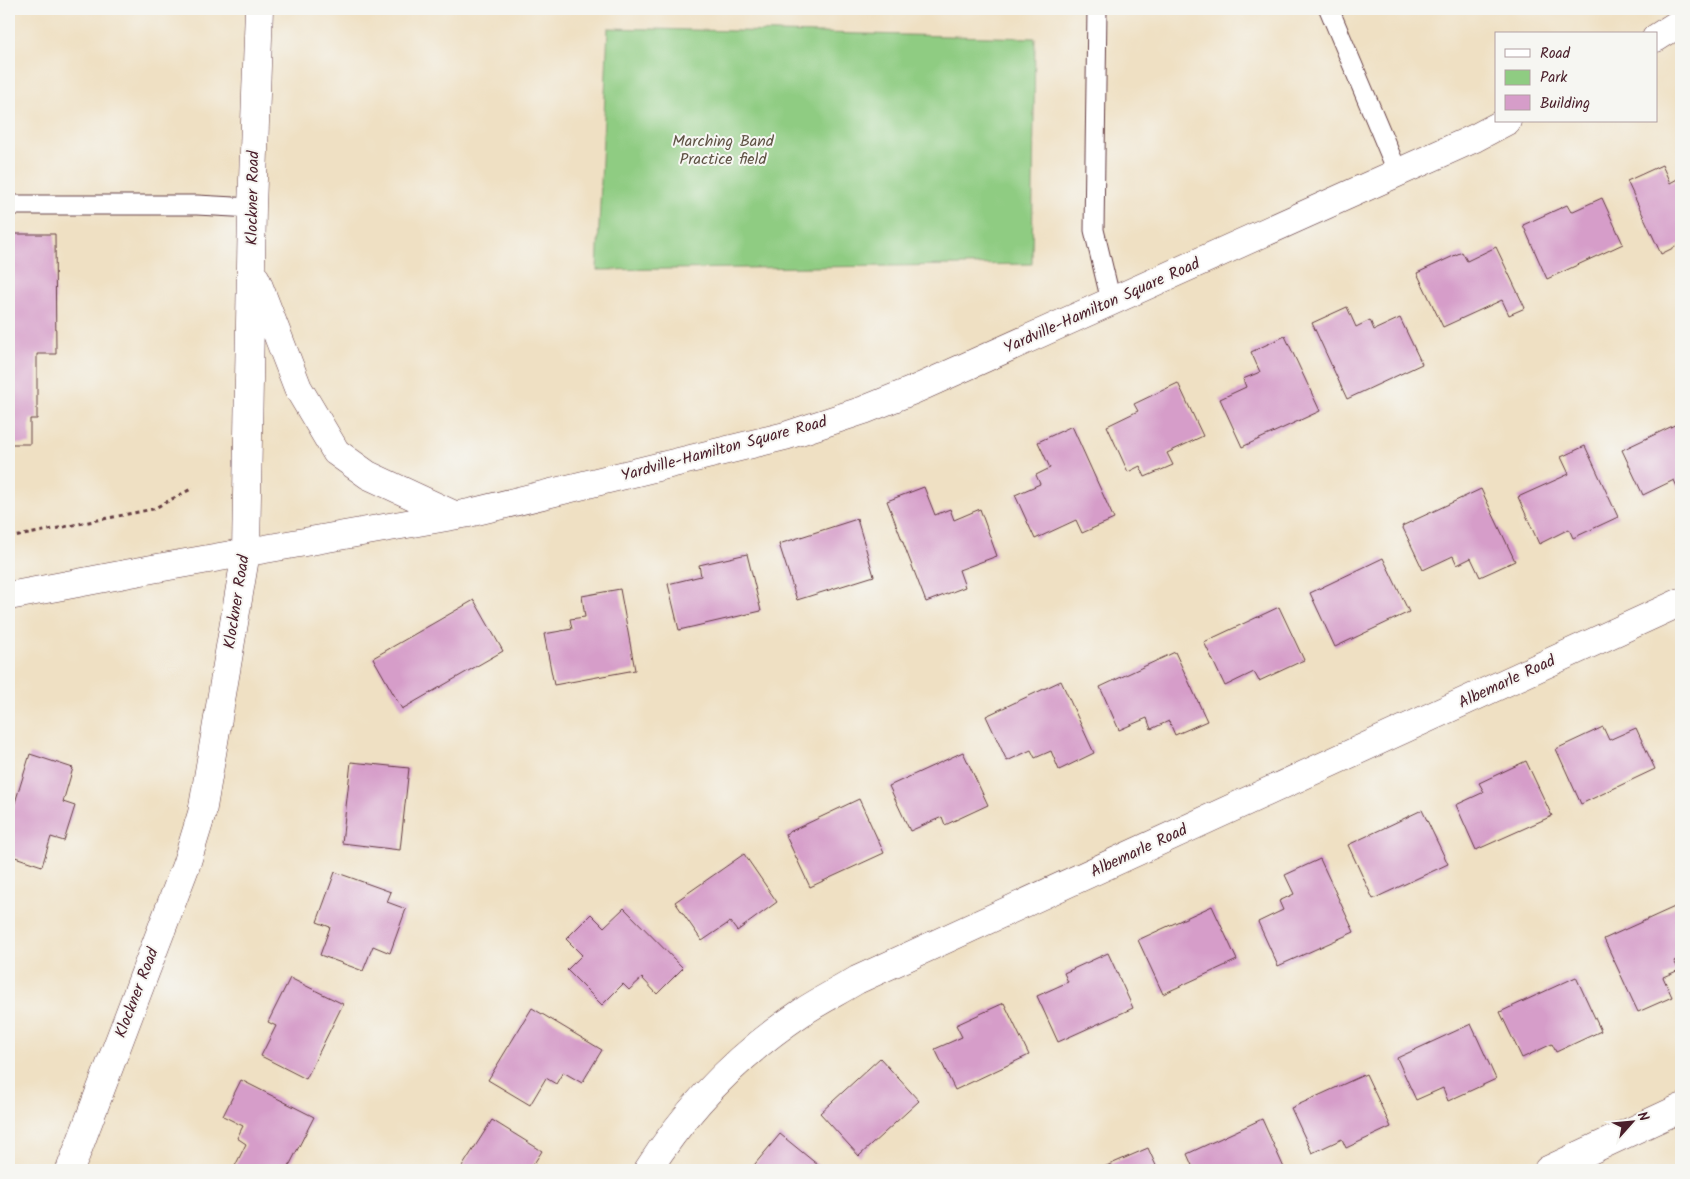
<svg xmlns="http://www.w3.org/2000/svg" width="1690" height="1179" viewBox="0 0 1690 1179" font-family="Kalam,sans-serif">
<rect width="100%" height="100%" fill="#f6f6f2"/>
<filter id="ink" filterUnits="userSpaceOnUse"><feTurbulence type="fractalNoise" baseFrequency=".02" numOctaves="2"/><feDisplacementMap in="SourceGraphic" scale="10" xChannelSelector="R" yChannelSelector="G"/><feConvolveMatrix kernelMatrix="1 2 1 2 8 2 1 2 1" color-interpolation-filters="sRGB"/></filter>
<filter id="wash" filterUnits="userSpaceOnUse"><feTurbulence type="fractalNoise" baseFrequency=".0096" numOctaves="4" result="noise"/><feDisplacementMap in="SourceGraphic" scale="20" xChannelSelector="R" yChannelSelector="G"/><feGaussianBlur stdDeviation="1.12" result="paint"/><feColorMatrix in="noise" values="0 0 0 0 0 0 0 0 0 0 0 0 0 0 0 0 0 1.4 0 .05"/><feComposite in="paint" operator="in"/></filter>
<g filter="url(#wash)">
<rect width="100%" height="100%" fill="#efe0c3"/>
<!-- green -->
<path fill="#8fcc82" stroke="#6c7656" d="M608,28L1035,38L1032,264L597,270Z"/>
<g id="blocks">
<!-- building -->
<path fill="#d69dc9" d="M1662,165L1670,183L1681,177V244L1661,254L1627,181Z
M1602,198L1623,244L1547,279L1523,225L1567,205L1571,212Z
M9,234H55L56,354H37V419H30V444H9Z
M1496,247L1525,308L1509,315L1502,300L1443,327L1417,273L1462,252L1467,261Z
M1347,307L1356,327L1370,320L1374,330L1400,318L1422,364L1347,399L1312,323Z
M1285,336L1320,411L1242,447L1220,399L1246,387L1243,379L1260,372L1251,352Z
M1178,383L1203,436L1167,453L1173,465L1145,477L1140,466L1128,472L1107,426L1138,411L1134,404Z
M1681,422V487L1678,489L1674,480L1643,495L1622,450Z
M1072,426L1114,519L1082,533L1076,520L1035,539L1015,495L1040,484L1036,475L1050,468L1038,442Z
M1585,446L1618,517L1573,538L1569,529L1539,544L1518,497L1569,474L1561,457Z
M924,487L935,515L950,509L954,520L980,509L997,556L959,570L965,587L926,602L887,501Z
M1481,489L1515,561L1480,577L1471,558L1457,565L1453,556L1423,570L1402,526Z
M857,519L874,576L797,600L779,544Z
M747,554L761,611L679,630L668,584L701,576L699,565Z
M1383,558L1409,612L1335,647L1310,593Z
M620,589L635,670L554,685L544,634L572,629L570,619L585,617L582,596Z
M474,600L503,651L402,709L373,658Z
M1279,607L1304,660L1259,681L1254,672L1225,686L1204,642Z
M1175,652L1207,721L1175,735L1169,721L1151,729L1147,718L1119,730L1100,687Z
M1061,681L1094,753L1059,770L1051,751L1035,758L1031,750L1007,761L986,716Z
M1603,727L1609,740L1636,728L1655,769L1581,804L1556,749Z
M963,752L988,805L945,825L942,817L910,831L889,786Z
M30,754L73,768L63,802L75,806L64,841L51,837L42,866L9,855V822Z
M1526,761L1552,816L1476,850L1456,805L1484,792L1479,783Z
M351,762L409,768L400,850L342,843Z
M859,799L884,853L810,887L785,834Z
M1422,810L1448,864L1373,899L1348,845Z
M744,854L777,902L737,931L730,922L702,941L675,902Z
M1320,859L1354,932L1278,966L1258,922L1283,910L1279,901L1294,894L1285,875Z
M335,872L391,892L387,902L406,909L390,953L373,946L363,971L320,955L330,927L317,922Z
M1679,905L1681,909V958L1674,961L1679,970L1663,977L1672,997L1638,1012L1604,939Z
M1212,906L1237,960L1163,994L1138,940Z
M624,908L683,968L657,994L642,978L629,990L623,984L602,1005L567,970L582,955L566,939L591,914L604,927Z
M1108,953L1133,1008L1058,1042L1037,996L1068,982L1064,973Z
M1576,977L1601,1031L1556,1052L1552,1044L1522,1058L1500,1012Z
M290,978L343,1004L306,1079L261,1056L276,1026L268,1022Z
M1004,1003L1029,1055L955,1090L935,1049L962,1037L956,1025Z
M532,1008L602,1050L582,1083L563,1072L556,1084L546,1078L530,1105L488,1080Z
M1471,1024L1496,1079L1448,1101L1443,1088L1416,1100L1397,1058Z
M880,1058L919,1101L859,1156L820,1113Z
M1366,1074L1391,1127L1346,1148L1342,1139L1312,1153L1291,1108Z
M241,1080L314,1117L287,1170H238L234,1168L246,1144L237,1138L243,1126L223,1116Z
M1262,1119L1285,1170H1194L1187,1154Z
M492,1120L542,1151L530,1170H460Z
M780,1134L824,1170H750Z
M1148,1148L1158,1170H1097Z"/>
</g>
</g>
<g filter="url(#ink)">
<use href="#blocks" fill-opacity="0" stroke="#633c42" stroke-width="1"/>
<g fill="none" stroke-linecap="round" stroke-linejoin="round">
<defs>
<path id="lane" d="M1097,9L1094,230L1111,301
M1329,9L1398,173
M9,205H197L252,208"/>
<path id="street" d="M648,1170C687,1108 740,1054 801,1013C819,1001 839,991 857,980L1681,602
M1548,1170L1681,1108"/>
<path id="secondary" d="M1656,38L1681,22
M256,279L298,388L336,452L368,475L454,515
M9,596L152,569L469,513L785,436L864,410L916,389L1475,138L1507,121
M70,1170L186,865L202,813L246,552L252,208L259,9"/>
</defs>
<!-- lane casing -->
<use href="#lane" stroke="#633c42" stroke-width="21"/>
<!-- street casing -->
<use href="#street" stroke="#633c42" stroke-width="29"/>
<!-- secondary casing -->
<use href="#secondary" stroke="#633c42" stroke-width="29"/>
<!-- path -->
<path stroke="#633c42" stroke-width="3" stroke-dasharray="4 4" stroke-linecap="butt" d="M9,538L153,509L193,488"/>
<!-- lane -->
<use href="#lane" stroke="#fff" stroke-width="19"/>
<!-- street -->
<use href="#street" stroke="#fff" stroke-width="28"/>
<!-- secondary -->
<use href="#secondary" stroke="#fff" stroke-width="28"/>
</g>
</g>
<g text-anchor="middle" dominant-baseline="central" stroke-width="4" stroke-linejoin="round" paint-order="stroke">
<!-- park labels -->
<g font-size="16" fill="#5f5345" stroke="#f6f6f2">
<text x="723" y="141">Marching Band<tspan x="723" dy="18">Practice field</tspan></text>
</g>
<!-- street labels -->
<g font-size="16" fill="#4a1f2b" stroke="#f6f6f2">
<text transform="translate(253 198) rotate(-89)">Klockner Road</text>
<text transform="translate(1102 306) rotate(-24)">Yardville-Hamilton Square Road</text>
<text transform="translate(724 449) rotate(-15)">Yardville-Hamilton Square Road</text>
<text transform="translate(237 602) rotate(-81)">Klockner Road</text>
<text transform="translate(1507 682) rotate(-25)">Albemarle Road</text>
<text transform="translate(1139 851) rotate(-25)">Albemarle Road</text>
<text transform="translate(137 993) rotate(-69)">Klockner Road</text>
</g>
</g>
<!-- margin -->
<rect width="1690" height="1179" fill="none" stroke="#f6f6f2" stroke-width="30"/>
<!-- legend -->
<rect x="1495" y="32" width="162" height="90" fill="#f6f6f2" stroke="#b1a0a2"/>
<rect x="1505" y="49" width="25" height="8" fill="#ffffff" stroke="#b1a0a2"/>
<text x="1540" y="58" font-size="15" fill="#4a1f2b">Road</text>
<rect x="1505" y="70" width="25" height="15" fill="#8fcc82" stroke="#b1a0a2"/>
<text x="1540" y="82" font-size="15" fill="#4a1f2b">Park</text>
<rect x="1505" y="95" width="25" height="15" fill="#d69dc9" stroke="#b1a0a2"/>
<text x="1540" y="108" font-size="15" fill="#4a1f2b">Building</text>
<!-- north arrow -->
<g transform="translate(1632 1122) rotate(63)" stroke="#f6f6f2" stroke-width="4" paint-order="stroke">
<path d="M0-4L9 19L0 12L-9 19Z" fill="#4a1f2b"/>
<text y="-8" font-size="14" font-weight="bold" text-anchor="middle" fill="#4a1f2b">N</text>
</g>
</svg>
